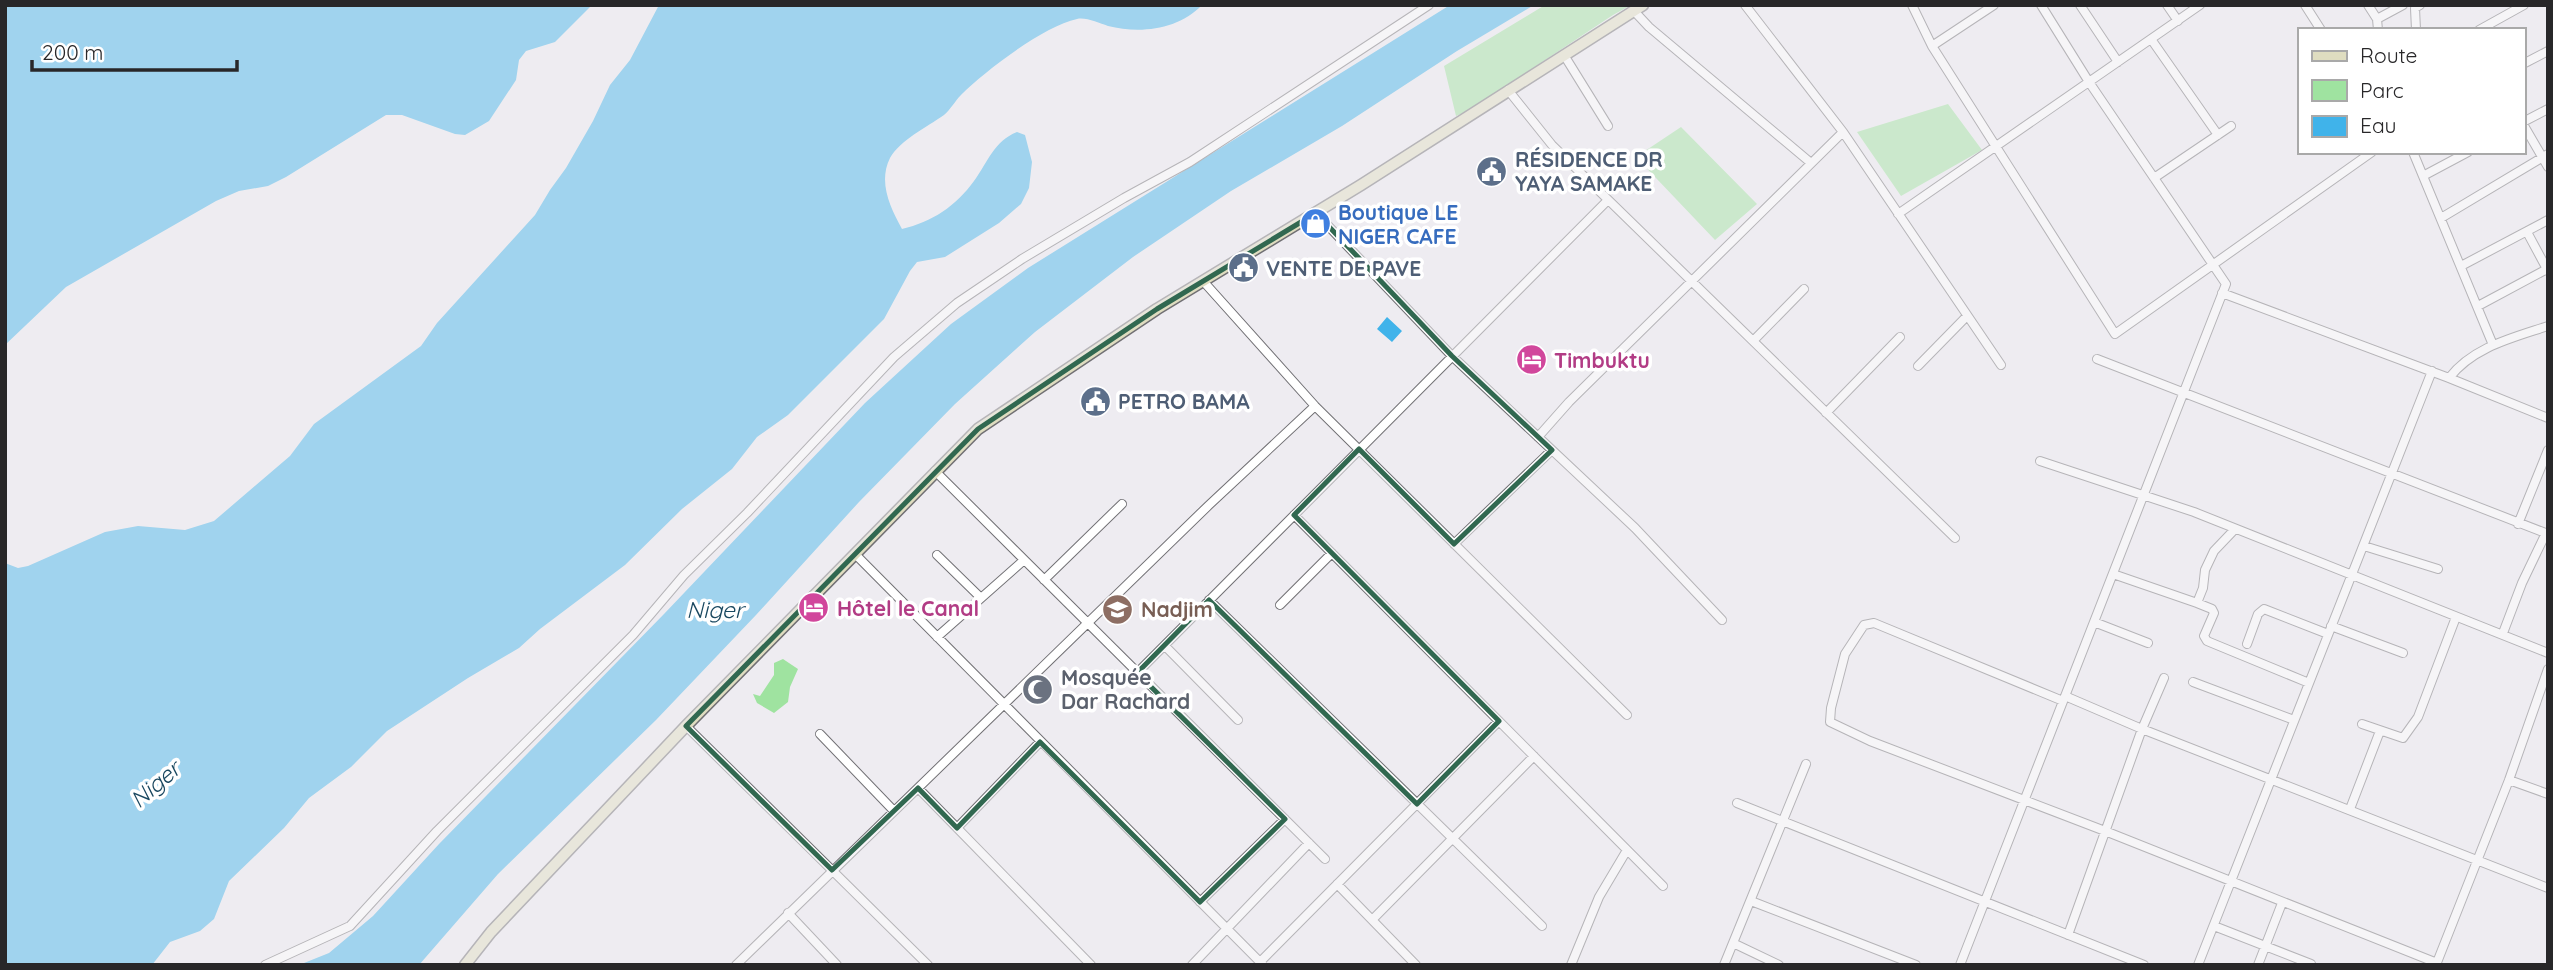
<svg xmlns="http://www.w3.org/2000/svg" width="2553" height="970" viewBox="0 0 2553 970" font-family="Quicksand,sans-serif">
<rect width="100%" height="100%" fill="#eeecf1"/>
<!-- green -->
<path fill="#9fe3a0" d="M1545,5H1631L1613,15L1468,111L1456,116L1444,66Z
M1948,104L1982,150L1901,196L1857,132Z
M1681,127L1757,204L1715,240L1636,157Z
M783,659L798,669L790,687L788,702L774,713L757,703L753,694L760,696L774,675V663Z"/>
<!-- water -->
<path fill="#40b3ea" d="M5,5H592L555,42L526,51L519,60L516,80L489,121L465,135L455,134L402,115H386L286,177L268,186L239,191L216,201L66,287L5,345Z
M659,5H1202C1178,30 1140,34 1108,26C1099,23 1086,17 1077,19C1044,26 985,71 961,95C955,101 951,109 944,115C927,127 900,140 890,158C878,182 890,207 902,229C932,222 956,206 974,181C988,162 994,141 1017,132L1025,135L1032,162L1029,188L1021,204L999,223L945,257L917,262L910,271L884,319L788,415L757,437L732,469L682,509L625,565L540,629L519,648L468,678L387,731L351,767L309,798L284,828L229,881L214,919L200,931L170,942L152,965H5V563L18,568L28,566L105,532L138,526L185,530L214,521L290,456L314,424L421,346L437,323L535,215L550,190L566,168L593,121L610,85L630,60Z
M1450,5H1534L1457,51L1342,126L1231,191L1133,257L1035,332L955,404L859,502L756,615L656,720L498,874L419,965H299L329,953L373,916L439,844L664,614L865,403L951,324L1028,268Z
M1387,317L1402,331L1392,342L1377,329Z"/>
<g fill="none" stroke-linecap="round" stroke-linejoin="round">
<defs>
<path id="street" d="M1745,5L1843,132L2001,365
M1912,5L1932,46L2115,334L2372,152
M2080,5L2118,62
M2167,5L2178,21
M2305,5L2321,30
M2368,5L2377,19L2378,30
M1634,11L1649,27L1811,163
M2377,19L2403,5
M2416,30L2415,8L2420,5
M2479,30L2524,5
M2151,39L2218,135
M1932,46L1994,5
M1564,55L1608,126
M2523,64L2548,51
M1508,90L1552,145L1955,538
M2523,122L2548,109
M2523,124L2548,167
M2413,152L2493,345
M2423,176L2468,152
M2154,178L2231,126
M1316,213L1452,356L1635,528L1722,620
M1898,214L2200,5
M2441,218L2548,154
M2527,232L2548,271
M2461,266L2548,220
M1203,281L1315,406L1627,715
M2222,293L2449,378L2548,418
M2478,306L2547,269
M1753,341L1804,289
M2097,359L2548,534
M1918,366L1967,316
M2449,378C2473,347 2512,338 2548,326
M1826,413L1900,337
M1538,437L1569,402L1843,132
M2040,461L2194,512L2548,653
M935,471L1325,859
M1294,515L1663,886
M2518,524L2548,450
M1454,544L1552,450
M2364,546L2438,569
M855,554L1263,965
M937,555L981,598
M2113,574L2197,603L2203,588L2205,570L2214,551L2235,529
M1044,580L1122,504
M1209,600L1542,926
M2197,603L2212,609L2214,613L2204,636L2207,641L2309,683
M1280,605L1332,553
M2094,622L2148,643
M2331,626L2403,653
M2503,633L2522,583L2546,533
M937,637L1024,560
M2247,644L2258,614L2264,609L2328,634
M1165,646L1238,720
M1137,673L1608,200
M2193,682L2294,720
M2065,696L2142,729L2548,888
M2063,701L1874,623L1864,625L1845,654L1831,708L1830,722L1870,741L2105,831L2437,963
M2362,724L2403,738L2418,717L2456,617
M686,726L928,965
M820,734L894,811
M2509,780L2548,794
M918,788L1091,965
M1737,803L2144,965
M2350,809L2380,731
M957,828L1040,742
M1337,884L1416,965
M1751,901L1916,965
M1200,902L1285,819
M788,913L837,965
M1372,920L1534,756
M2214,926L2311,964
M2068,935L2142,729L2164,678
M1733,943L1779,965
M1260,962L1499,721
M265,965L350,926L437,831L633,635L684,575L747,513L894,357L957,303L1022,259L1124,198L1190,162L1429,5
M736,965L1209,505L1315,406
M1192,965L1309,843
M1571,965L1599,897L1627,850
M1724,965L1806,764
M1960,965L2226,284L2089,82L2041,5
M2198,965L2432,371
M2258,965L2282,903
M2436,965L2509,780L2548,669"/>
<path id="secondary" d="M465,965L491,932L686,726L978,429L1157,309L1361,185L1643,5"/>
</defs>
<!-- street casing -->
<use href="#street" stroke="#717074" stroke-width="10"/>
<!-- secondary casing -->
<use href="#secondary" stroke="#717074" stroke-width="13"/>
<!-- street -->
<use href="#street" stroke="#fff" stroke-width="8"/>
<!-- secondary -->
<use href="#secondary" stroke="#dfddc0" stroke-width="10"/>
</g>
<!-- marked area -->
<path d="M0 0H2553V970H0ZM1316,213L1452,356L1552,450L1454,544L1359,449L1294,515L1499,721L1417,804L1209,600L1137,673L1285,819L1200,902L1040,742L957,828L918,788L832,870L686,726L978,429L1157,309Z" fill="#eeecf1" fill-opacity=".55" fill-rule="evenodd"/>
<path fill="none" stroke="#316850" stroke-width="5" stroke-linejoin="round" d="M1316,213L1452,356L1552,450L1454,544L1359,449L1294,515L1499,721L1417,804L1209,600L1137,673L1285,819L1200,902L1040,742L957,828L918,788L832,870L686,726L978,429L1157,309Z"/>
<!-- icons -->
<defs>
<symbol id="civic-disc" viewBox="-11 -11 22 22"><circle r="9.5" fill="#5c6f8a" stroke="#fff"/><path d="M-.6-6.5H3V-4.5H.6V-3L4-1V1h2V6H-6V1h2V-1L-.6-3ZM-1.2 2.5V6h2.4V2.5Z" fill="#fff"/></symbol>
<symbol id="shop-disc" viewBox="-11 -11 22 22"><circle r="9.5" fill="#3f7fe0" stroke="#fff"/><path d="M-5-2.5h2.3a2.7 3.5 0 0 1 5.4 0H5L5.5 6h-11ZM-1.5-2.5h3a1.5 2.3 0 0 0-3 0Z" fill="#fff"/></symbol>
<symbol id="hotel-disc" viewBox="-11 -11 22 22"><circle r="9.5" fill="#d1479c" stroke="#fff"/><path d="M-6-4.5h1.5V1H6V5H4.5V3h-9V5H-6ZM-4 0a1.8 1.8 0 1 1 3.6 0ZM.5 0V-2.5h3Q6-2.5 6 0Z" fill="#fff"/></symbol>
<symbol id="university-disc" viewBox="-11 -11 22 22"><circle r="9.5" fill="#8d6e63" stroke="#fff"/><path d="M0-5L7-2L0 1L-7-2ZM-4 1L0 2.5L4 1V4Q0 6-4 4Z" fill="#fff"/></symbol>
<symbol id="mosque-disc" viewBox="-11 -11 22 22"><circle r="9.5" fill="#6b7280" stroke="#fff"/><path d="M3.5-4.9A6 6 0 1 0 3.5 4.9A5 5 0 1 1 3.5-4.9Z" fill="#fff"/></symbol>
</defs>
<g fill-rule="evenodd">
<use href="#civic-disc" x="1474" y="154" width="35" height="35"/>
<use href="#shop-disc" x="1298" y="206" width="35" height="35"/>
<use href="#civic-disc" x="1226" y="250" width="35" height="35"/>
<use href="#hotel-disc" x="1514" y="342" width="35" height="35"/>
<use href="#civic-disc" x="1078" y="384" width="35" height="35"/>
<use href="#hotel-disc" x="796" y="590" width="35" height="35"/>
<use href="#university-disc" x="1100" y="592" width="35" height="35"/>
<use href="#mosque-disc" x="1020" y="672" width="35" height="35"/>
</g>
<g text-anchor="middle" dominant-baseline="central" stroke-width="7" stroke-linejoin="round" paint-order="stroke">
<!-- service labels -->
<g font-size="21" font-weight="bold" fill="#4e5e75" stroke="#fff" text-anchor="start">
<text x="1515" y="159">RÉSIDENCE DR<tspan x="1515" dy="24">YAYA SAMAKE</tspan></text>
<text x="1266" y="268">VENTE DE PAVE</text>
<text x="1118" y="401">PETRO BAMA</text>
</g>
<!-- shop labels -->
<g font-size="21" font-weight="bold" fill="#366cbe" stroke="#fff" text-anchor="start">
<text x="1338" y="212">Boutique LE<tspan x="1338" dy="24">NIGER CAFE</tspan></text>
</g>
<!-- hotel labels -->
<g font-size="21" font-weight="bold" fill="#b23c85" stroke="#fff" text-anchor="start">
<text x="1554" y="360">Timbuktu</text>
<text x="837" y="608">Hôtel le Canal</text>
</g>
<!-- education labels -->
<g font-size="21" font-weight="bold" fill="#785e54" stroke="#fff" text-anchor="start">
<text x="1141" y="609">Nadjim</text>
</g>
<!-- worship labels -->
<g font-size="21" font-weight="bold" fill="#5b616d" stroke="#fff" text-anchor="start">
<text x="1061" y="677">Mosquée<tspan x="1061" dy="24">Dar Rachard</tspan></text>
</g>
<!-- water labels -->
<g font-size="23" font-style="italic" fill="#1a4860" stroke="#fff">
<text x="715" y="609">Niger</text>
<text transform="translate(155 784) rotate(-41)">Niger</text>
</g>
</g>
<!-- border -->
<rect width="2553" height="970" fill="none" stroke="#282729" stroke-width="14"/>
<!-- legend -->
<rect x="2298" y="28" width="228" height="126" fill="#ffffff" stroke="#a9a9a9" stroke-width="2"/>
<rect x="2312" y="51" width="35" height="10" fill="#dfddc0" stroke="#a9a9a9" stroke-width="2"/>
<text x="2360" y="63" font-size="21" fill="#282729">Route</text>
<rect x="2312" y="80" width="35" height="21" fill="#9fe3a0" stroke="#a9a9a9" stroke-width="2"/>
<text x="2360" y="98" font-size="21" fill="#282729">Parc</text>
<rect x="2312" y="116" width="35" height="21" fill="#40b3ea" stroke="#a9a9a9" stroke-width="2"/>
<text x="2360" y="133" font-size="21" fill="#282729">Eau</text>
<!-- scale -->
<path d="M32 60v10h205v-10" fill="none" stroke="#282729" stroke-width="3.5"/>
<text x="42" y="60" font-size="21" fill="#282729" stroke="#ffffff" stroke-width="5" paint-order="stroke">200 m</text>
</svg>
